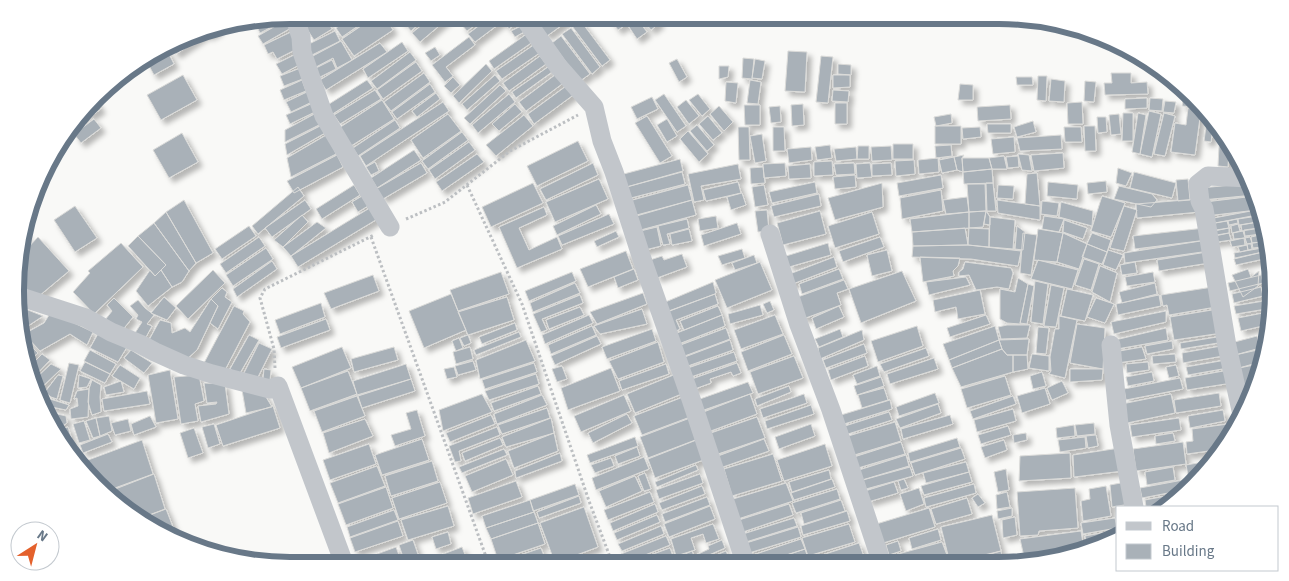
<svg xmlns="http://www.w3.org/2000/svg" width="1289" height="581" viewBox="0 0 1289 581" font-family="'Source Sans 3',sans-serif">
<defs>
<filter id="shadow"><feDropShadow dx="4.5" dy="4.5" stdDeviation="2.5" flood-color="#0004"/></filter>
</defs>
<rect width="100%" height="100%" fill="#f9f9f7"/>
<!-- building -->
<path fill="#a9b1b8" stroke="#dbdbd9" filter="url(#shadow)" d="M292,15L293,16L260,33L254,21Z
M298,15H329L325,18L332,29L314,40Z
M354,15H374L342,37L336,28Z
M377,15H383L393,30L354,56L342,39Z
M397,15H412L403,23L396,16Z
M417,15H429L411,31L406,25Z
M434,15H452L420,42L412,33Z
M460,15H470L463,20Z
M473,15H490L467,31L461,24Z
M493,15H514L518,21L509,29L503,21L475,42L468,34Z
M533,15H550L539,23Z
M554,15H576L547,36L539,26Z
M607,15H634L647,32L637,39L627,24L618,30Z
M639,15H654L660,23L651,30Z
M286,20L291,28L263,44L258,36Z
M580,20L610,60L602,66L572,26Z
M521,26L524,32L515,37L511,31Z
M217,27L219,30L208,36L204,29Z
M571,28L600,67L592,74L562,34Z
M203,30L206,34L176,54L171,47Z
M335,31L340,41L312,55L307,45Z
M291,32L299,48L277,59L273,52L268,54L264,45Z
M528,33L534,41L494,69L489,61Z
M561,36L590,74L580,81L552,43Z
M469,37L475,45L446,67L453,76L445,82L432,65Z
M341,41L352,60L337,68L333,58L316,67L311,57Z
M402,42L408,51L368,78L363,69Z
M380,43L387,52L326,90L320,80Z
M535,44L541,52L502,79L496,71Z
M435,47L440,55L431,61L425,53Z
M167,50L174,64L154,75L147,62Z
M788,51L807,52L805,92L785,91Z
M410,52L416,60L377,89L371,81Z
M298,53L303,63L282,74L276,64Z
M540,56L546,64L509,91L503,83Z
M821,56L833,57L828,103L816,102Z
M743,58L754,59L752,79L742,78Z
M677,59L687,77L679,82L669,63Z
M755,59L765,61L762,79L752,78Z
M332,60L336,69L318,78L314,69Z
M416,62L422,71L383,99L377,90Z
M486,64L492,71L459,103L453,96Z
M838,64L851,65V75L838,74Z
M719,66H729L728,77L719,79Z
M303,67L308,77L284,86L280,76Z
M548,67L552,72L516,98L512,92Z
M559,72L566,81L526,111L519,102Z
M424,73L430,82L391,111L384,102Z
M1111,73H1131V83L1147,82L1148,94L1105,95L1104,83H1112Z
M183,75L197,100L161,120L147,95Z
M495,75L500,81L467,110L462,104Z
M833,75H850V87L833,88Z
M1038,76H1047L1046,101L1037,100Z
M453,77L460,85L451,93L444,86Z
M1016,77H1032L1033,85H1017Z
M1051,79L1065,81L1064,102L1049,101Z
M302,80L306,91L284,100L280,90Z
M367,80L373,88L331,115L326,106Z
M750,80L761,82L758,104L747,103Z
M1085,81L1096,82L1094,102L1084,101Z
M726,82L738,83L736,103L725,101Z
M430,84L435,92L397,119L392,112Z
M569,84L576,93L534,124L528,114Z
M960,84L973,85V100H958Z
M500,85L506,91L470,124L464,118Z
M375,90L381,99L340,124L334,115Z
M833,90L849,91L848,102L832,101Z
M1185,90L1194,97L1193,107L1182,106Z
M309,91L314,101L291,112L286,102Z
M436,93L440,99L417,117L412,111Z
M509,94L515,102L478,133L472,125Z
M664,94L686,126L677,132L655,100Z
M698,94L710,109L702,116L689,100Z
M652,97L658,109L637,119L631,107Z
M1147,98V108L1125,109V99Z
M1150,98L1163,99L1162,111L1149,110Z
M95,100L101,109L89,117L86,111Z
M382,100L394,119L351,146L339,128Z
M686,100L699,116L689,124L677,107Z
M1165,101L1176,102L1174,113L1163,112Z
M443,102L449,111L366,166L360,156Z
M1082,102L1083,124H1068L1067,103Z
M313,103L317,111L290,124L286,115Z
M835,103H847V124H835Z
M515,104L522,112L499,131L492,124Z
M803,104L804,125L792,126L791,105Z
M744,105H760V125H745Z
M1010,105L1011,119L978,121L977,107Z
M719,106L733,122L724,131L710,114Z
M780,106L781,122L771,123L769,107Z
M1188,108L1201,110L1195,155L1171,152L1175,123L1186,125Z
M1149,111L1161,114L1152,157L1140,154Z
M318,112L323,123L285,142V130Z
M1123,113H1133V141H1122Z
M1138,113L1146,115L1140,154L1132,152Z
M1164,113L1175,116L1165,156L1154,154Z
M84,114L87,119L71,129Z
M448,114L461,131L423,158L411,140Z
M951,114L952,123L936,126L934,117Z
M1119,114L1121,134L1111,135L1109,115Z
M524,115L533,126L496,156L486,145Z
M647,116L672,156L660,163L635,123Z
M708,116L722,133L713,140L699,124Z
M1097,117H1106L1107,132L1098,133Z
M94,119L101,128L81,143L74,134Z
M667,119L677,136L667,142L657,125Z
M395,120L400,128L358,156L353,148Z
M1033,121L1036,132L1017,137L1014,127Z
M987,124H1011V133H988Z
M322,125L325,133L287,155L285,144Z
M697,125L714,145L707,151L690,131Z
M935,126H961V144H935Z
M1084,126H1095L1096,151H1085Z
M1206,126L1213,127L1211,142L1204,141Z
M738,127H749L750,160H739Z
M773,127H784L785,151H773Z
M980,127L981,137L963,139L962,128Z
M1064,127H1081L1082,142H1065Z
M688,131L708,154L699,162L680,139Z
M462,132L468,140L428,169L422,161Z
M182,133L198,162L169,178L153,150Z
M1218,133L1224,141H1218Z
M328,134L336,154L291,177L287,158Z
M762,134L766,161L755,163L750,136Z
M1061,135L1062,149L1020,151L1017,138Z
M1014,137L1015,152L993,154L991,139Z
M578,141L588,161L537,186L527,166Z
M469,142L475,150L435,179L429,170Z
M893,144H913V159H893Z
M830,145L832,158L817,160L815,147Z
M951,145L952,156L936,158L935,146Z
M858,146H869V159H857Z
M891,146L892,160L872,161L871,147Z
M1219,146L1227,147L1229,150L1228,167L1218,166Z
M811,147L812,160L789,163L787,149Z
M856,147L857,159L836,161L834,149Z
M414,150L421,160L377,188L371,178Z
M1063,153L1064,168L1034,171L1031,155Z
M477,154L484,162L442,191L436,182Z
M1018,154L1029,155L1032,171L1022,170Z
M337,155L343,167L294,193L287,181Z
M964,155L962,158L963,172L957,170L954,157Z
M1004,156L1007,169H992L989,158Z
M1018,156L1019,167L1008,168L1006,157Z
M954,157L957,170L942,173L939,160Z
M938,158L939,172L919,174L918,160Z
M962,158H989L992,169L963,172Z
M680,159L683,171L623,188L620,175Z
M914,160L915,174L896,176L895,161Z
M832,161L833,175L814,176V162Z
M375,162L379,171L371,175L366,167Z
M421,163L427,173L383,199L376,189Z
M593,163L598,175L546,200L540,189Z
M785,163L786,176L764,178L763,164Z
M854,163L855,174L836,175L834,164Z
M870,163L872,177L857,178L856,164Z
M891,163L892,175L872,176V164Z
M738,164L741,179L701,186L704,200L694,202L688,174Z
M810,164L811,178L789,179L788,166Z
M763,167L765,183L751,184L750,168Z
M1118,168L1132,173L1126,186L1116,183Z
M992,169L993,183L964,184L963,172Z
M682,172L685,184L627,199L623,188Z
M1134,172L1176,183L1172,198L1130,188Z
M1037,173L1040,206L1025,204L1027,174Z
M855,175L856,187L835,189L833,177Z
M941,175L943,188L899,196L897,183Z
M599,179L608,199L555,222L546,202Z
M1188,179L1190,200L1178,201L1176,180Z
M1106,181L1107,192L1088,194L1087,183Z
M738,182L741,193L706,201L703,190Z
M815,182L817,193L772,203L769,192Z
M1048,182L1078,185L1077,199L1047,196Z
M533,183L543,203L491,227L482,207Z
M882,183L883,207L835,220L828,198Z
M986,183H993L996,211H987Z
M1252,183L1254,195L1202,200L1201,188Z
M967,184H985L986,211L969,212Z
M354,185L360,195L322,219L316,209Z
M688,185L692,200L633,216L629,201Z
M764,185L768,205L755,207L752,187Z
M998,185L1014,186L1013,199L997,198Z
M1119,186L1152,194L1157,200L1151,207L1114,199Z
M298,187L304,196L258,234L252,226Z
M941,190L943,211L902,219L900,198Z
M742,193L746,205L731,210L727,197Z
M819,194L821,206L774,217L771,206Z
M362,196L368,206L358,212L352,202Z
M1102,196L1125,203L1111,237L1091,231Z
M1255,196L1257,210L1206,216L1205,202Z
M967,197L969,212L946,214L943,200Z
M1198,199L1199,212L1137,218L1136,204Z
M184,200L213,253L196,263L166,212Z
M305,200L311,209L272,237L265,228Z
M692,200L696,215L637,231L633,217Z
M997,200L1040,206V220L998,213Z
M1042,201L1059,203L1057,216L1041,214Z
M1061,202L1093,211L1092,226L1059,217Z
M596,205L601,214L557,235L553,226Z
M75,206L97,238L75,252L54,220Z
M373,206L379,218L298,267L291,256Z
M1124,206L1137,210L1124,251L1110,248Z
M544,207L547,215L519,228L529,250L557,237L562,249L517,268L499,227Z
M767,210L769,231L758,232L755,211Z
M1256,210L1257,215L1215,223L1214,218Z
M820,211L826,234L783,245L777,223Z
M986,211L983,227L969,228V212Z
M986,211L990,217V225L984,224Z
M166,212L196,263L189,271L154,223Z
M872,212L879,234L835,248L828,226Z
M969,212V228L912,232L910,219Z
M609,214L614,224L562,245L558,236Z
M1258,214H1259L1263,234H1261Z
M302,215L308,222L283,247L274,240Z
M716,216L718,228L700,231L698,219Z
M1044,216L1064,219L1059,232L1042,229Z
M1258,216V222L1239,225L1238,219Z
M990,217L1015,220L1013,249L989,247Z
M687,219L689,228L667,234L670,244L663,245L658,226Z
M1237,219L1238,223L1229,225L1228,221Z
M1064,220L1087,228L1083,239L1063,232Z
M1227,221L1229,228L1216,230L1215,223Z
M317,222L326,228L291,256L283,247Z
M1258,222L1260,228L1242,231L1241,225Z
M154,223L189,271L182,282L172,287L161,270L166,265L138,236Z
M737,223L741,234L704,246L701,235Z
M1238,224L1240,231L1232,233L1231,226Z
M249,226L256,236L222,259L215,249Z
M1017,226L1025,232L1023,250L1015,249Z
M657,227L661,246L641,251L636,232Z
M965,228L968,245L913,246L912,232Z
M969,228L989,229V247L968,245Z
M1205,228L1207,240L1135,249L1133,236Z
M1229,228V233L1210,236L1209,232Z
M1259,228L1261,234L1245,236L1244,230Z
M689,229L692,241L672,245L670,234Z
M1038,229L1063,233L1057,262L1034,260Z
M22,231L28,236L20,246V237Z
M616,231L619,237L597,247L594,241Z
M1243,231L1245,238L1234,239L1233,233Z
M1023,233L1037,235L1031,275L1020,273Z
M1063,233L1087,244L1079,269L1057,262Z
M1092,233L1111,240L1107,252L1087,244Z
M1229,233L1231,240L1211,243L1210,237Z
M1260,235L1261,242L1252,243L1251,237Z
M138,236L166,265L155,276L128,246Z
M38,237L69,271L39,296L19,289L20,256Z
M259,237L265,246L226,273L220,264Z
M880,237L884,247L843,262L839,251Z
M1250,237L1252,243L1247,244L1245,238Z
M1244,238L1245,245L1232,247L1230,241Z
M1207,240L1209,251L1125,263L1124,253Z
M1261,242L1262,247L1253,248L1252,243Z
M121,243L143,267L94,314L73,292L90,273L88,271Z
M828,243L831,255L789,267L786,256Z
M1087,244L1107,252L1102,264L1082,257Z
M1247,244H1251L1252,249L1248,250Z
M1262,244H1265L1267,253H1263Z
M968,245L1021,251L1018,266L971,259L912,257L913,246Z
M1247,245L1248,250L1240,252L1238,247Z
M266,248L273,259L233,286L226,275Z
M1262,248L1263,252L1235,258L1234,253Z
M742,249L745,258L722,265L718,256Z
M887,250L892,271L872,276L867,255Z
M1108,250L1123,255L1116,270L1103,265Z
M626,251L633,269L588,287L580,269Z
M1207,252L1209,263L1159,271L1157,260Z
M1263,252L1264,259L1236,265L1234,259Z
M1265,253H1267L1269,265H1266Z
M682,254L687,267L657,278L650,260L662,256L664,260Z
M754,255L757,263L735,270L732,263Z
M834,257L837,267L790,285L787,275Z
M920,257L960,258L958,266L953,271L954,276L923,282Z
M1084,259L1099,264L1091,290L1075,285Z
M1038,260L1078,270L1072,289L1031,279Z
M272,261L277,269L237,297L233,289Z
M760,262L772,290L727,308L715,280Z
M965,262L1011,268L1013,273L1009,289L997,287L976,290L969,275L959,276V272L963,269Z
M1135,262L1137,273L1122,275L1120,265Z
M1100,266L1117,273L1110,302L1092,292Z
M634,269L638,280L618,288L614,277Z
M839,269L843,279L802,294L799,284Z
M1248,269L1251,277L1259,271L1258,286L1243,297L1232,275Z
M150,270L155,276L161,270L172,287L148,306L136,291Z
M213,270L225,283L188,319L176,306Z
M902,271L916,301L861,323L849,289Z
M501,272L509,294L458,311L450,290Z
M572,272L576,281L529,301L525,291Z
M1153,272L1155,282L1127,286L1125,277Z
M373,275L379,291L331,309L324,293Z
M1261,275L1263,283L1230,291L1228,283Z
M966,277L970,285L929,295L926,282Z
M1018,278L1028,284L1020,324L1007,323L1000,319V289L1015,292Z
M844,280L848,289L837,293L841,305L803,319L795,298Z
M1035,281L1048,284L1043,324L1031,322Z
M713,282L716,293L715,294L666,312L663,303Z
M575,283L580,293L533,312L530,303Z
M1155,283L1157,294L1122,303L1119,292Z
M1028,284L1034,286L1027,324L1020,323Z
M1051,285L1064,288L1056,327L1044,326Z
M1213,287L1216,307L1169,315L1167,305L1163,306L1161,295Z
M1261,287L1263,296L1234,303L1232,294Z
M222,288L227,292L225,297L232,302L218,329L210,323L218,306L211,299Z
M1067,289L1093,295L1085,321L1061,316Z
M980,290L985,314L958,319L956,307L935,312L933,300Z
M643,293L647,304L597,324L590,312Z
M451,294L466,330L424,348L409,311Z
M715,294L718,304L676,320L680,329L674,332L667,312Z
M580,295L583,303L542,319L547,330L541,332L533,314Z
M1159,295L1161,306L1118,315L1116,304Z
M164,297L176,308L167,320L151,313Z
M507,297L514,320L468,335L458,312Z
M114,298L133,317L121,332L105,320L112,311L107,305Z
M1096,298L1114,304L1105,323L1087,317Z
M211,299L218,306L197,350L187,359L149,340L160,320L171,323L172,333L185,328L190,332Z
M138,300L145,308L154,315L147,324L152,326L145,339L135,333L142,322L136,319L138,315L130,306Z
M770,301L774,310L767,313L763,304Z
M1264,301L1266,309L1236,314L1234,306Z
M321,303L325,317L280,334L275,320Z
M760,305L763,315L730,324L728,314Z
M234,306L244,311L243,314L250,322L224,372L204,363Z
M718,306L722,315L684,330L680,321Z
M839,306L844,317L816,329L812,318Z
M580,307L584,315L549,329L546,320Z
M23,308L43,316L19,332L17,327L18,313Z
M642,309L647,324L600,334L594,326Z
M1218,309L1222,333L1174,340L1170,317Z
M1166,311V322L1114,334L1111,322Z
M51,312L93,332L87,345L70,334L40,351L24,334L44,323Z
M1268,312L1269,317L1267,325L1241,331L1238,318Z
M589,315L593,323L545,344L542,335Z
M722,315L725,326L676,345L672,335Z
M775,315L783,334L741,349L734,330Z
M986,315L990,324L950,337L947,328Z
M1059,316L1077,320L1065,378L1049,374L1051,371L1050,357L1055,329H1059Z
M326,319L330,330L281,348L277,337Z
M515,323L517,330L482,344L479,337Z
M1077,324L1105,328L1103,369L1070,363Z
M1007,325H1030L1027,338L1001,339L998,327Z
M592,326L596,335L551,354L548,345Z
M917,326L923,346L878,362L871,341Z
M995,326L999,340L949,360L943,344Z
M1038,327L1049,328L1046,354L1036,353Z
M726,328L730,339L682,357L678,346Z
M1166,328L1168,340L1117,349L1115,340Z
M652,329L656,341L607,359L602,347Z
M840,329L843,337L819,347L815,339Z
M862,330L864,340L820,359L818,348Z
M99,332L127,347L118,362L90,348Z
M519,332L521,337L476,355L474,350Z
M249,335L259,340L239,375L230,369Z
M468,335L471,343L464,346L460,338Z
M784,335L792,354L748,371L741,352Z
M21,336L38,353L29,361Z
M597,336L601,344L555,365L551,356Z
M1257,336L1260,348L1235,355L1231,343Z
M1217,337L1218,343L1181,349L1180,343Z
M459,338L463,348L456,351L452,341Z
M1029,339L1027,355H1007L1002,349L999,340Z
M526,340L535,361L480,379L476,360Z
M730,340L733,350L685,367L682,358Z
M999,340L1002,349L952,368L949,360Z
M1172,341L1173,349L1147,354L1145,346Z
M658,342L664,362L618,379L609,361Z
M259,343L272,349L255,383L242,377Z
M864,344L867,353L826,368L823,360Z
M1221,346L1223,356L1183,363L1182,353Z
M342,347L351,368L301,388L292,367Z
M394,347L398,360L354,372L351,359Z
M470,347L473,359L456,364L453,352Z
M1142,347L1146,359L1117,363L1114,352Z
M926,348L929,356L884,372L880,364Z
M1002,349L1007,355H1013V372L961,387L952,368Z
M1262,349L1260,362L1239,368L1235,355Z
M90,350L116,364L110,374L84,361Z
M131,350L152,363L144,373L124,358Z
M734,352L737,361L688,378L685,369Z
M42,354L50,360L34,377L31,365Z
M1032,354L1049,356V371L1029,368Z
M1175,354L1176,362L1153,364L1152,356Z
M1013,355H1027L1028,369L1013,372Z
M794,356L803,378L758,394L750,372Z
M865,356L868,366L831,380L828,370Z
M934,358L938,369L890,384L887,374Z
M1226,360L1228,368L1188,375L1186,367Z
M473,361L476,370L458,375L455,366Z
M85,362L110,374L105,383L80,371Z
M1148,362L1149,370L1127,373L1126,364Z
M69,363L79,365L70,403L60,400Z
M534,363L537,372L485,389L482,380Z
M737,363L741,373L733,376L731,372L710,379L711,383L692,390L689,380Z
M51,364L61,369L40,389L38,387L35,379Z
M406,364L411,379L357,395L353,381Z
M666,364L669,374L622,390L619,381Z
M1259,364L1255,387L1244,390L1239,368Z
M120,365L140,378L134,389L112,376Z
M1176,365L1179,376L1169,378L1166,367Z
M562,366L567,379L557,382L552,369Z
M877,366L880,376L857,384L853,375Z
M454,367L457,377L447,379L444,369Z
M611,368L620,391L568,410L561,388Z
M264,369L271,370L270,380L263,379Z
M1070,369H1103L1102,380L1070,382Z
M170,370L178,419L156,423L148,375Z
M1229,370L1232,383L1187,390L1185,378Z
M348,371L357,394L310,411L301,388Z
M1042,372L1046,386L1033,389L1030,376Z
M1152,372L1154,381L1128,386L1126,377Z
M536,374L539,384L489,400L485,391Z
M676,374L684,393L635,413L627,394Z
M58,375L63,376L57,399L51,397L45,392Z
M79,375L91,379L87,387L78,388Z
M199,375L204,401L195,404L198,421L181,424L174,377Z
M1005,376L1011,395L967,408L961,389Z
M881,377L884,386L857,395L854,386Z
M1180,378L1183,389L1126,400L1124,389Z
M411,379L415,391L362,408L358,396Z
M92,380L101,385L100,397L101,412L92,415L88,402L89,389Z
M121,381L124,392L106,395L104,387Z
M1062,381L1068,393L1052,400L1047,388Z
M748,382L753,393L701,411L697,400Z
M204,383L225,384L229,414L201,422L198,406L216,404L217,402L207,403Z
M538,386L541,394L494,411L491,403Z
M789,386L791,392L757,406L755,399Z
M884,388L888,400L862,408L858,395Z
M1045,388L1050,404L1022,413L1017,396Z
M89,389L88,417L71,419L70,409L78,406L77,398L74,399L77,391Z
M242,390L263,392L272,407L246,413Z
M1254,390L1253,396L1248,404L1245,392Z
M147,391L150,404L104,411L102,399Z
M40,392L47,398L43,403Z
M935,393L939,403L899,416L896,407Z
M1219,393L1221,406L1176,413L1174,400Z
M482,394L492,412L443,431L439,410Z
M750,394L757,414L708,432L701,413Z
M804,394L807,403L763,418L760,409Z
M1171,394L1175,413L1127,423L1122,404Z
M542,395L547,405L497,424L494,414Z
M624,395L631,411L581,432L574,416Z
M357,396L365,416L322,432L314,411Z
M1013,396L1016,404L973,419L970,411Z
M683,397L690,417L642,435L634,416Z
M50,399L69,405L66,410L47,406Z
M890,400L892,409L844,424L841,415Z
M938,404L941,413L900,428L896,419Z
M811,405L814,414L767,429L765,421Z
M273,406L280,428L223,446L216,425Z
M547,408L550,418L502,434L498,425Z
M1013,409L1016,421L977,432L974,420Z
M417,410L425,436L395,446L391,435L411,429L406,413Z
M1223,410L1225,421L1190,428L1188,416Z
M889,412L892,420L848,434L845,426Z
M53,413L66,416L67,423L61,427L50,423Z
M627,414L632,423L593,443L588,433Z
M491,415L495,424L450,442L446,433Z
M950,415L953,424L903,439L901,429Z
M109,416L112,431L100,436L96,418Z
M150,416L156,427L134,435L131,424Z
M757,417L765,438L715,455L708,434Z
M96,418L100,436L93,438L86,421Z
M551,418L554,433L506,447L502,437Z
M690,418L698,439L648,458L640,437Z
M1179,418L1181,430L1132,437L1130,425Z
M128,419L131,431L115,435L111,423Z
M365,419L373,436L329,453L323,433Z
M84,421L90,440L79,443L73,424Z
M895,422L901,441L851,456L845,437Z
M1094,423L1095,434L1077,436L1075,425Z
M214,424L220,444L208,448L202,427Z
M811,424L815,436L779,449L775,437Z
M1228,424L1230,436L1223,449L1187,454L1186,442L1193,441L1192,429Z
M1074,425L1075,436L1057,438L1056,428Z
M1008,426L1011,435L981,444L978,435Z
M68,427L76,454L74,455L55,431Z
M497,427L500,435L459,451L461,461L455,462L449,446Z
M194,428L203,453L188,458L180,433Z
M554,433L558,451L514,468L508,451Z
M1026,433L1027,440L1014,443L1013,435Z
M1173,433L1175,441L1156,444L1155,436Z
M108,434L112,442L83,453L80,445Z
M1096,435L1098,446L1088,448L1086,436Z
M635,437L638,446L590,463L587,455Z
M1085,437L1086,448L1060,452L1058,440Z
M500,438L503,445L465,461L462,453Z
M957,438L960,447L910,462L908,453Z
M422,439L429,460L382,475L375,455Z
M699,439L706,459L655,478L648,459Z
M764,439L769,451L720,468L718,456Z
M142,440L153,474L104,492L80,463Z
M1004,440L1007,450L985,458L981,447Z
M901,442L905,454L858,468L854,457Z
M1183,442L1186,464L1136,471L1133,449Z
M369,444L376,464L330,480L323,460Z
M825,444L832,466L784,481L777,460Z
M637,447L640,456L618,464L615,456Z
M961,448L965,459L915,475L911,463Z
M1120,448L1123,471L1074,477L1073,455Z
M504,449L507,455L462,473L459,467Z
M560,453L562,461L516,478L515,471Z
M1070,453L1071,478L1019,481L1020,456Z
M773,454L782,481L732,496L724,469Z
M906,455L909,466L862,480L859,470Z
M644,457L649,469L596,490L592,478Z
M611,458L614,466L595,473L591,465Z
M506,459L513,475L472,492L465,476Z
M1215,460L1190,485L1186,465Z
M432,461L438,481L391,496L385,476Z
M966,462L969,472L926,483L923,473Z
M696,465L698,470L657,487L655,482Z
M377,466L385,486L338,503L330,483Z
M910,467L913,476L866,489L863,480Z
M1173,467L1175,480L1147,485L1145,472Z
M1006,469L1009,490L998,492L994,472Z
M829,470L831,479L792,492L789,482Z
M969,472L972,482L924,495L921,486Z
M645,473L651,489L644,491L638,476Z
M154,474L165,509L141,518L109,498L105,493Z
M700,474L703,483L659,499L656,490Z
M635,476L642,491L606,507L599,491Z
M832,479L835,487L794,500L791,493Z
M904,479L908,488L901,490L898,481Z
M1183,480L1184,490L1142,498L1140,488Z
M516,481L522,497L473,514L468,498Z
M440,482L447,503L399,519L392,498Z
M894,482L898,493L868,502L865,491Z
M1126,482L1130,504L1112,507L1110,485Z
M786,483L793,501L738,519L733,499Z
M575,484L579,495L533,511L530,500Z
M974,484L976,493L926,507L924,498Z
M702,486L705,494L662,510L659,503Z
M1106,486L1111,516L1083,521L1081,501L1090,499L1089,489Z
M386,487L393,508L346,525L338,504Z
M919,488L924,504L906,511L900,494Z
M1075,488L1078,528L1039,531L1038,535L1020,536L1017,492Z
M837,489L840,499L796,513L792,503Z
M650,492L654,502L608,520L604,510Z
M1007,492L1010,507L997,509L996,495Z
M1182,493L1170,505L1159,507H1146L1145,500Z
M978,494L985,503L978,507L972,498Z
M579,496L581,503L539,518L537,512Z
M707,497L710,505L665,522L662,514Z
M967,498L972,514L936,524L931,509Z
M530,500L534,512L486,528L482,516Z
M841,500L845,511L804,524L801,513Z
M655,504L658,512L613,531L610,523Z
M789,504L793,515L743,532L739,520Z
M448,506L454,526L408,540L401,520Z
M710,506L715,519L669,537L664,524Z
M584,507L598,547L555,563L540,523Z
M929,508L935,527L880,544L873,525Z
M1012,508V516L998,519L997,511Z
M166,509L178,540L142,518Z
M394,510L398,520L350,537L347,527Z
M847,511L850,521L803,535L801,526Z
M534,512L538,523L491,539L486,528Z
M657,515L660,522L617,540L614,533Z
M992,515L1001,551L950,563L941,527Z
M1015,517L1017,535L1003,538L1002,520Z
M794,518L797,526L746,542L743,534Z
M1115,518L1117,528L1083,534L1081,523Z
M398,521L403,536L355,552L350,538Z
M538,523L545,544L498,560L491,539Z
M713,524L719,539L706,543L703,534L691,538L695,550L676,556L671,539Z
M849,524L855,542L808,556L802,538Z
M661,526L664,534L622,551L618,544Z
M798,527L801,537L749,553L746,543Z
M938,529L941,540L912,549L909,538Z
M1118,530V537L1104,545L1087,550L1085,536Z
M1081,531L1084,550L1059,557L1025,561L1020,539Z
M448,532L451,544L436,549L432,537Z
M666,536L670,545L625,563L621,554Z
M801,539L805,549L758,564L753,565L750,556Z
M413,540L422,566H406L399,545Z
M722,540L725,548L686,565H679L676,558L692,551L694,556L709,549L708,546Z
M898,541L901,551L889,555L886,545Z
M942,542L950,563L947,564H893L891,556Z
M859,543L863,554L830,564H812L810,559Z
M396,547L403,566H381L377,554Z
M462,547L469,565L423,566L422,562Z
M541,548L544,556L517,565H495L494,564Z
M670,548L676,565H623Z
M805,549L810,564H760Z
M726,551L730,560L718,565H704L710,562L709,558Z
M1001,551L1003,564H958V563Z
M372,555L376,566H359L357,560Z
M863,556L866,564H836Z
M584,557L587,565H556Z
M544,558L547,565H524Z"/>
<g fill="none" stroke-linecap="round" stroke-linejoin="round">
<!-- path -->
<path stroke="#bcbfc2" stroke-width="3" stroke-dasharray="2.5 2.5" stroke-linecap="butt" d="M467,185L522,304L589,501L613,565
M406,219L445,202L510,151L578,115
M371,237L489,565
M275,368L274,349L260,298L265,289L374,235"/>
<!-- street -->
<path stroke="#c2c6cb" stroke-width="19" d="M294,15L301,37L302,52L324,116L390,227
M522,15L558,66L594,107L602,141L614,172L643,262L691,399L746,565
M770,234L799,325L831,410L882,564
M18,296L86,318L111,332L140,344L155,352L184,365L212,374L270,389L278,386L345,566
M1111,345L1119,425L1134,507
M1242,415L1227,346L1204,209L1200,201L1198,184L1208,176L1249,178"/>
</g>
<!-- crop -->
<path d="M0 0H1289V581H0ZM290 24H999A266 266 0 0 1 1265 290V291A266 266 0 0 1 999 557H290A266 266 0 0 1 24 291V290A266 266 0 0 1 290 24Z" fill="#fff" fill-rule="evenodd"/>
<path fill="none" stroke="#687888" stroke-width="6" d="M290 24H999A266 266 0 0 1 1265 290V291A266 266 0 0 1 999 557H290A266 266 0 0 1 24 291V290A266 266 0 0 1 290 24Z"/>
<!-- legend -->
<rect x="1116" y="506" width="162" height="65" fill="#ffffff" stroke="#c3c9cf"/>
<rect x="1126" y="522" width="25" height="8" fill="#c2c6cb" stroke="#c3c9cf"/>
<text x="1162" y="531" font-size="15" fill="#687888">Road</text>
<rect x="1126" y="544" width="25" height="15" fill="#a9b1b8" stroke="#c3c9cf"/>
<text x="1162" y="556" font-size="15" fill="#687888">Building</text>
<!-- north arrow -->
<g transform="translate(35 546) rotate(36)"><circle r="24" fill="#ffffff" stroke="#c3c9cf"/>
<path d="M0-4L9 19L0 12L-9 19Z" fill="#e4612c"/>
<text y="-8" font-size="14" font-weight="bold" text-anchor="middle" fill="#687888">N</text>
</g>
</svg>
